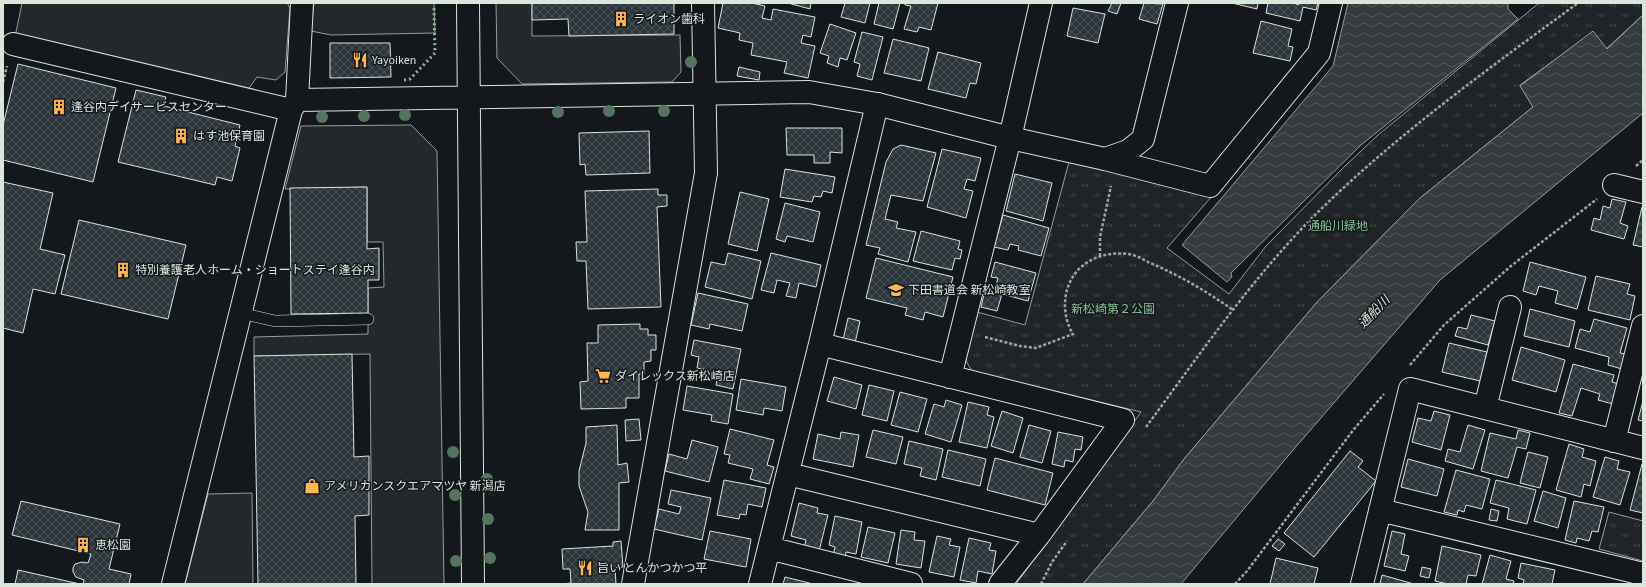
<svg xmlns="http://www.w3.org/2000/svg" width="1646" height="587" viewBox="0 0 1646 587" font-family="'Source Sans 3','Noto Sans JP',sans-serif">
<defs>
<pattern id="park-tufts" width="24" height="20" patternUnits="userSpaceOnUse"><rect width="24" height="20" fill="#202428"/><path d="M3 7l-1-3M5 7V3M7 7l1-3M15 17l-1-3M17 17v-4M19 17l1-3" fill="none" stroke="#404447"/></pattern>
<pattern id="water-waves" width="16" height="10" patternUnits="userSpaceOnUse"><rect width="16" height="10" fill="#363b3e"/><path d="M0 5q4-4 8 0t8 0" fill="none" stroke="#525759"/></pattern>
<pattern id="building-cross-hatch" width="8" height="8" patternUnits="userSpaceOnUse"><rect width="8" height="8" fill="#2c363c"/><path d="M0 0l8 8M0 8l8-8" fill="none" stroke="#4a5358"/></pattern>
</defs>
<rect width="100%" height="100%" fill="#14181c"/>
<!-- park -->
<path fill="url(#park-tufts)" stroke="#939e99" d="M1539,3H1643V15L1606,49L1593,32L1520,85L1533,107L1420,198L1318,301L1184,459L1153,501L1083,584H1016L1141,412L972,371L966,361L969,341L977,312L1025,325L1069,162L1213,195L1167,248L1229,294L1266,246L1345,166L1378,135Z
M1609,512L1643,521V561L1599,549Z"/>
<!-- parking -->
<path fill="#24282b" stroke="#939e99" d="M22,3H287L290,8L285,72L276,80L257,77L247,91L15,37Z
M314,3H434L435,33L331,35L311,31Z
M496,3H532V36L680,35L681,72L672,82L522,84L497,58Z
M411,125L437,151L444,584H372L370,354L254,356V337L368,334V288L384,287L383,242H367V187L285,189L301,126Z
M252,493L253,584H185L208,494Z"/>
<!-- water -->
<path fill="url(#water-waves)" stroke="#939e99" d="M1348,3H1508V9L1518,19L1361,145L1231,273L1232,277L1227,282L1182,245L1333,66Z
M1643,15V113L1440,280L1288,456L1181,584H1083L1153,501L1184,459L1318,301L1420,198L1533,107L1520,86L1593,31L1607,49Z"/>
<!-- building -->
<path fill="url(#building-cross-hatch)" stroke="#d8e6dc" d="M532,3H674V34L569,36L568,19L532,20Z
M723,3H752L765,6L762,18L771,20L773,9L815,17L811,37L803,35L801,43L815,46L808,78L784,73L787,62L751,55L753,43L739,40L740,33L718,28Z
M788,3H811L810,9Z
M845,3H870L865,23L841,17Z
M879,3H900L893,29L874,24Z
M905,3H938L931,30L919,27L917,32L904,29L911,6L905,5Z
M1112,3H1121L1117,14L1108,11Z
M1144,3L1163,4L1157,24L1139,19Z
M1232,3H1258L1257,9Z
M1268,3H1294L1298,5L1299,3H1318L1316,10L1303,7L1300,21L1266,13Z
M1073,8L1105,14L1098,43L1067,36Z
M1261,21L1292,29L1288,46L1293,47L1290,61L1253,53Z
M830,24L856,33L847,60L840,58L838,67L827,63L829,56L820,53Z
M862,32L883,37L872,80L857,76L860,64L854,62Z
M893,39L929,48L921,81L884,73Z
M330,43H390L391,77L330,78Z
M938,52L981,63L976,84L970,83L966,98L928,89Z
M18,64L116,88L93,182L3,160V125Z
M739,67L760,72L759,80L737,76Z
M136,90L166,97L164,106L240,125L235,146L240,148L232,181L217,177L215,185L118,162Z
M786,128H842V153L830,152V163H814V155H787Z
M649,131L650,173L586,175L585,164L580,165L579,133Z
M901,145L936,153L923,201L891,195L885,219L898,222L896,228L916,232L908,262L878,254L880,248L866,245L886,162L893,149Z
M942,149L981,158L975,181L967,179L964,189L973,191L966,218L927,207Z
M785,169L835,177L832,193L823,191L821,197L814,196L812,202L780,197Z
M1015,174L1052,183L1043,221L1006,211Z
M3,182L53,193L40,249L65,255L55,294L33,289L23,333L3,328Z
M367,187V249L379,248V280H368V313L291,314L290,188Z
M658,189V195H667V206L657,207L661,307L588,309L586,261H577L576,242H587L585,191Z
M740,192L769,199L757,251L728,244Z
M1612,199L1626,202L1620,223L1628,226L1624,239L1591,230L1594,218L1600,220L1603,206L1610,208Z
M785,203L820,212L813,242L787,236L785,242L776,239Z
M1642,207H1643V247L1633,245Z
M1003,215L1049,228L1041,256L1018,250L1019,246L1010,244L1008,250L994,247Z
M79,220L186,245L168,319L61,294Z
M921,231L960,241L958,249L962,250L960,259L955,258L952,270L913,261Z
M728,253L761,261L752,299L705,287L711,262L725,265Z
M771,253L821,265L816,287L799,283L796,298L786,296L790,283L777,280L774,293L761,290Z
M876,258L953,277L943,317L925,312L923,320L905,315L907,308L866,298Z
M995,262L1036,273L1028,301L1002,294L997,311L981,307L985,290L994,292L998,278L991,277Z
M1530,262L1586,277L1577,309L1555,303L1558,291L1539,286L1536,295L1523,291Z
M1596,276L1630,284L1627,294L1635,296L1630,320L1588,310Z
M698,293L748,304L742,331L710,324L709,329L691,325Z
M1530,309L1575,321L1569,347L1524,336Z
M1471,315L1495,321L1488,345L1455,336L1458,327L1467,329Z
M848,318L860,321L855,343L843,340Z
M1594,319L1627,328L1620,353L1626,354L1622,369L1608,365L1609,357L1575,348L1580,329L1590,332Z
M640,324V329H648V335H656V350H651V361L644,362V374H639V398H626V408L581,409L580,382L588,381L587,343H598V325Z
M694,340L741,349L733,389L716,385L717,380L706,378L708,370L697,368L699,357L691,355Z
M1449,343L1487,352L1480,381L1442,372Z
M1521,347L1565,360L1556,392L1512,380Z
M352,354L354,457L369,456V515L355,516L356,584H258L254,356Z
M1573,364L1614,375L1612,382L1619,384L1613,404L1598,400L1600,394L1581,388L1572,416L1559,413Z
M834,377L862,385L856,409L827,401Z
M741,379L786,387L782,411L764,408L763,415L736,410Z
M869,385L894,391L887,421L862,415Z
M687,386L733,394L728,424L711,421L712,415L683,410Z
M900,392L927,399L918,432L891,425Z
M946,400L962,405L951,442L925,434L934,404L944,407Z
M1643,401V421L1638,420Z
M968,402L989,407L987,415L994,417L987,448L959,442Z
M1002,411L1023,418L1013,453L991,446Z
M1434,411L1450,415L1441,450L1412,442L1418,418L1431,421Z
M639,419L641,440L626,441L625,420Z
M617,425L618,465L627,463L629,482L619,483V530H585L588,512L579,486V471L586,443V427Z
M1029,425L1051,431L1042,463L1020,457Z
M1468,425L1485,430L1473,469L1445,461L1448,449L1460,452Z
M730,429L774,440L767,465L774,467L769,484L750,479L753,469L728,463L730,455L724,454Z
M873,430L903,437L896,464L866,457Z
M1518,430L1530,433L1526,449L1517,447L1508,478L1481,471L1490,433L1516,439Z
M841,432L859,435L853,467L813,459L818,434L840,439Z
M1058,432L1083,437L1081,450L1075,449L1073,462L1065,460L1064,467L1052,464Z
M692,440L718,447L709,482L665,471L669,454L687,459Z
M909,441L943,449L936,480L920,476L922,468L904,464Z
M1569,444L1584,449L1582,457L1596,461L1590,486L1584,484L1581,497L1556,490Z
M948,450L986,459L980,486L942,477Z
M1350,451L1363,461L1358,467L1376,481L1314,557L1284,533Z
M1528,452L1548,457L1540,488L1520,483Z
M1605,457L1619,461L1617,469L1630,472L1620,505L1593,497Z
M995,458L1053,473L1045,505L987,490Z
M1408,459L1444,469L1437,496L1401,487Z
M1642,464H1643V513L1630,510Z
M1456,470L1490,479L1482,509L1466,505L1464,512L1458,510L1457,515L1444,512Z
M724,480L766,488L762,507L748,504L746,515L740,514L739,519L717,515Z
M1496,480L1536,490L1527,524L1507,519L1509,508L1490,503Z
M671,490L711,498L702,540L654,529L659,509L679,514L681,507L668,504Z
M1543,491L1566,498L1558,528L1534,521Z
M21,501L120,524L109,569L131,574L129,584H83L84,580L76,577L73,572V568L75,564L82,562L88,563L91,554L12,535Z
M1574,501L1604,507L1598,532L1592,531L1589,541L1577,538L1576,543L1565,540Z
M799,503L818,508L817,513L828,515L819,551L804,548L806,540L791,536Z
M1491,509L1499,511L1497,521L1489,520Z
M835,516L862,522L856,554L846,552L845,559L833,556L835,547L829,545Z
M868,527L895,533L888,563L861,557Z
M901,530L915,532L914,540L925,541L921,568L896,564Z
M710,531L751,539L746,567L704,559Z
M1392,531L1405,534L1401,554L1409,556L1405,571L1384,566Z
M937,536L951,539L949,545L960,547L954,577L929,572Z
M969,538L991,543L989,550L996,551L992,574L978,571L976,583L960,580Z
M1278,539L1285,544L1279,551L1272,546Z
M621,541L623,567L615,568L616,584H561L571,583L570,569H563L562,549L613,546V542Z
M1442,546L1481,555L1476,576L1468,575L1466,584H1448L1435,581Z
M1490,555L1511,561L1506,579L1514,581L1513,584H1482Z
M1276,558L1318,568L1314,584H1270Z
M1521,563L1555,570L1552,584H1523L1524,580L1518,578Z
M1422,567L1431,569L1429,578L1420,576Z
M18,570L80,584H15Z
M1382,575L1414,584H1380Z
M785,577L813,584H783Z"/>
<g fill="none" stroke-linecap="round" stroke-linejoin="round">
<defs>
<path id="lane" d="M240,313L275,321L368,319"/>
<path id="street" d="M13,44L291,110
M297,100L302,3
M1105,159L1210,186L1319,53L1331,3
M1614,185L1643,192
M820,344L1123,420L1039,535L1000,584
M950,377L1010,138L1041,3
M1485,408L1510,307
M1614,441L1643,326
M788,474L1039,535
M1380,510L1643,574
M769,548L911,584
M633,584L706,173L703,3
M760,584L820,344L877,104
M1362,584L1410,389L1643,448"/>
<path id="secondary" d="M468,3L473,584
M173,584L291,110L297,100L809,92L877,104L1010,138L1105,159L1128,151L1143,139L1177,3"/>
</defs>
<!-- lane casing -->
<use href="#lane" stroke="#d8e6dc" stroke-width="12"/>
<!-- street casing -->
<use href="#street" stroke="#d8e6dc" stroke-width="24"/>
<!-- secondary casing -->
<use href="#secondary" stroke="#d8e6dc" stroke-width="24"/>
<!-- path -->
<path stroke="#9da8a2" stroke-width="2.5" stroke-dasharray="3 2" stroke-linecap="butt" d="M3,82L7,66
M1636,166L1643,160
M1100,256V237L1111,186
M985,337L1020,346L1036,348L1073,334C1064,320 1062,298 1070,282C1080,260 1105,251 1129,254C1135,255 1143,259 1148,262C1179,275 1206,291 1233,310
M1410,365L1444,325L1511,266L1597,199
M1146,427C1200,354 1252,278 1316,214C1396,135 1488,69 1578,3
M1041,584L1052,562L1067,541
M1235,584L1247,571L1354,429L1384,394"/>
<!-- lane -->
<use href="#lane" stroke="#14181c" stroke-width="11"/>
<!-- street -->
<use href="#street" stroke="#14181c" stroke-width="22"/>
<!-- secondary -->
<use href="#secondary" stroke="#14181c" stroke-width="22"/>
<!-- hedge -->
<path stroke="#8ac095" stroke-width="3" stroke-dasharray="2 3" stroke-linecap="butt" d="M404,80L410,79L435,53L434,8"/>
</g>
<!-- trees -->
<g fill="#55745f">
<circle cx="691" cy="62" r="6"/>
<circle cx="609" cy="111" r="6"/>
<circle cx="664" cy="111" r="6"/>
<circle cx="558" cy="112" r="6"/>
<circle cx="405" cy="115" r="6"/>
<circle cx="364" cy="116" r="6"/>
<circle cx="322" cy="117" r="6"/>
<circle cx="453" cy="452" r="6"/>
<circle cx="487" cy="479" r="6"/>
<circle cx="455" cy="495" r="6"/>
<circle cx="488" cy="519" r="6"/>
<circle cx="490" cy="558" r="6"/>
<circle cx="456" cy="561" r="6"/>
</g>
<!-- icons -->
<defs>
<symbol id="building-bare" viewBox="-9 -9 18 18"><path d="M-4-6H4V6H1V3H-1V6H-4ZM-2.5-4.3h1.7v1.8h-1.7ZM.8-4.3h1.7v1.8H.8ZM-2.5-1h1.7V.8h-1.7ZM.8-1h1.7V.8H.8Z" fill="#ffb74d" stroke="#14181c" stroke-width="2.5" paint-order="stroke"/></symbol>
<symbol id="restaurant-bare" viewBox="-9 -9 18 18"><path d="M-5-6h1v4h1v-4h1v4h1v-4h1v5L-1.5 .5V6h-2V.5L-5-1ZM5-6V6H3V1.5H1.5Q1.5-4 5-6Z" fill="#ffb74d" stroke="#14181c" stroke-width="2.5" paint-order="stroke"/></symbol>
<symbol id="school-bare" viewBox="-9 -9 18 18"><path d="M0-5L7-2L0 1L-7-2ZM-4 1L0 2.5L4 1V4Q0 6-4 4Z" fill="#ffb74d" stroke="#14181c" stroke-width="2.5" paint-order="stroke"/></symbol>
<symbol id="supermarket-bare" viewBox="-9 -9 18 18"><path d="M-6-5.5h2.5l.6 2H6L4.5 2H-2.5L-4.4-4H-6ZM-1.5 3.2a1.3 1.3 0 1 0 .1 0ZM3 3.2a1.3 1.3 0 1 0 .1 0Z" fill="#ffb74d" stroke="#14181c" stroke-width="2.5" paint-order="stroke"/></symbol>
<symbol id="shop-bare" viewBox="-9 -9 18 18"><path d="M-5-2.5h2.3a2.7 3.5 0 0 1 5.4 0H5L5.5 6h-11ZM-1.5-2.5h3a1.5 2.3 0 0 0-3 0Z" fill="#ffb74d" stroke="#14181c" stroke-width="2.5" paint-order="stroke"/></symbol>
</defs>
<g fill-rule="evenodd">
<use href="#building-bare" x="610" y="8" width="22" height="22"/>
<use href="#restaurant-bare" x="349" y="49" width="22" height="22"/>
<use href="#building-bare" x="48" y="96" width="22" height="22"/>
<use href="#building-bare" x="170" y="125" width="22" height="22"/>
<use href="#building-bare" x="112" y="259" width="22" height="22"/>
<use href="#school-bare" x="885" y="279" width="22" height="22"/>
<use href="#supermarket-bare" x="592" y="365" width="22" height="22"/>
<use href="#shop-bare" x="301" y="475" width="22" height="22"/>
<use href="#building-bare" x="72" y="534" width="22" height="22"/>
<use href="#restaurant-bare" x="574" y="557" width="22" height="22"/>
</g>
<g text-anchor="middle" dominant-baseline="central" stroke-width="3" stroke-linejoin="round" paint-order="stroke">
<!-- poi labels -->
<g font-size="12" fill="#d8e6dc" stroke="#14181c" text-anchor="start">
<text x="633" y="19">ライオン歯科</text>
<text x="372" y="60">Yayoiken</text>
<text x="71" y="107">逢谷内デイサービスセンター</text>
<text x="193" y="136">はす池保育園</text>
<text x="135" y="270">特別養護老人ホーム・ショートステイ逢谷内</text>
<text x="908" y="290">下田書道会 新松崎教室</text>
<text x="615" y="376">ダイレックス新松崎店</text>
<text x="324" y="486">アメリカンスクエアマツヤ 新潟店</text>
<text x="95" y="545">恵松園</text>
<text x="597" y="568">旨い とんかつかつ平</text>
</g>
<!-- park labels -->
<g font-size="12" fill="#8ac095" stroke="#14181c">
<text x="1338" y="226">通船川緑地</text>
<text x="1113" y="309">新松崎第２公園</text>
</g>
<!-- water labels -->
<g font-size="13" font-style="italic" fill="#d8e6dc" stroke="#14181c">
<text transform="translate(1374 312) rotate(-46)">通船川</text>
</g>
</g>
<!-- border -->
<rect width="1646" height="587" fill="none" stroke="#d8e6dc" stroke-width="8"/>
</svg>
